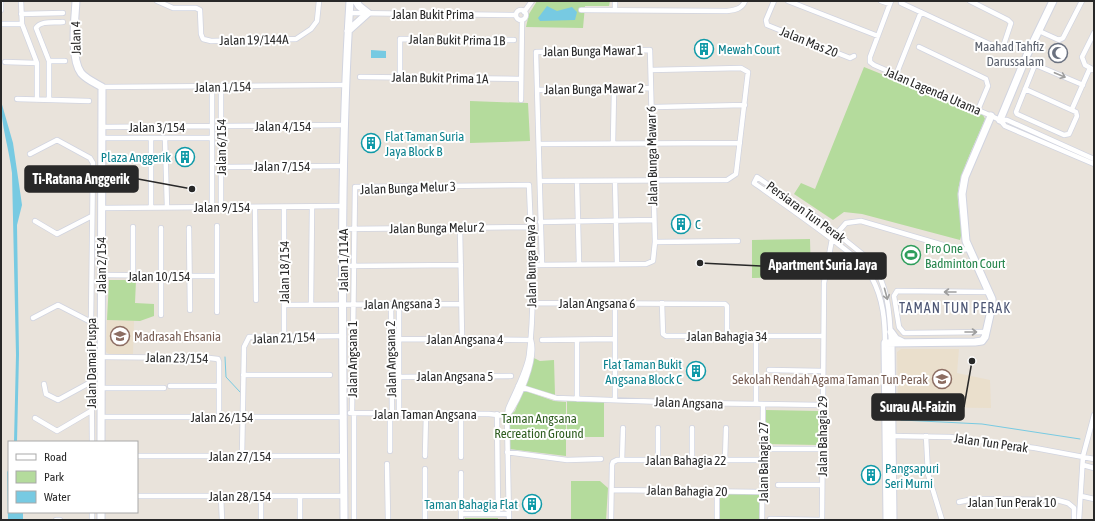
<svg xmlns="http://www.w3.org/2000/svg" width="1095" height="521" viewBox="0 0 1095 521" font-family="'Asap Condensed',sans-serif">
<rect width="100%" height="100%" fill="#e9e3db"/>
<!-- education -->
<path fill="#eadfcc" d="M107,320L134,321L133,354H109L106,352Z
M901,349H959L957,373L990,380L991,408L908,407L904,404V398H898L897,352Z"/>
<!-- green -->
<path fill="#b4db9c" d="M537,1H610L609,6H585L583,28L526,27L529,14Z
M864,67L983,115L985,119C977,139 961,170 958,191C956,207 965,224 960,240L862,214L844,212L833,220L794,194L801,183L815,189Z
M470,101L528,103L530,141L470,143Z
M810,239L811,277L752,278V240Z
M109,280H136L135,303L154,304V316L140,321L107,320Z
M534,358L540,361L554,360L555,395L524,386Z
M523,390L554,401L566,402V456L509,449L508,417L515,411Z
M567,401H604V437H567Z
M766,410L819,411L818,445L765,444Z
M571,481H600L608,488L606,520H571Z
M719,492L760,493V520H719Z
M465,518H498V520H465Z"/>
<!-- water -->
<path fill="#77cae2" d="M547,6L557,11L572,7L577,12L575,20L540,21L538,18Z
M371,50L386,51V58H371Z
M1,101L13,143L22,205L17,225L19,354L17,442H14L16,355L12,173C9,148 1,126 1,101Z
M9,469V512H23V520H8L7,472Z"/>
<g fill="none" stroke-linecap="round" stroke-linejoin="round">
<!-- stream -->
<path stroke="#77cae2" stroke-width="1" d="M225,357L226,377L240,392
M901,420L982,424L1080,439"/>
<defs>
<path id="street" d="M21,1L22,24L37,63V100
M157,1L173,8H196L200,10L201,34L203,39L211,41L296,39L311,29L317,21L319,1
M615,1V10
M774,1L766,20L767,25L850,58L854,56
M788,1L878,36
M881,1L890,4
M891,1L870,57V62L874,65L987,114L1000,120L1005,126L1094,164
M901,3L998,48L1003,47L1011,23L1008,20L970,1
M1,10V1
M581,10L727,11C735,10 742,9 745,1
M516 15a5 5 0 1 1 10 0a5 5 0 1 1-10 0Z
M524,12L532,1
M349,13L516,15
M21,14L63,13
M1,24H22
M1039,31L1059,40L1063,38L1082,1
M1094,33L1082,57L1085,65L1094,70
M919,47L986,79L988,86L978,110
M49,61H65
M5,62L37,63
M896,75L921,12
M360,77L521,79
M400,78V39L514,40
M102,87L345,85
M1025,89L1076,112L1077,116L1069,134L1064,135L1017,114L1016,112L1034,67L1036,65L1083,85
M537,90L651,88
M17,99L89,101
M49,100V61L36,28C41,20 55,23 63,22
M521,100L522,20
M655,107L745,105
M1072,109L1090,68
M1000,120H1007L1094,159
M221,126L344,125
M102,127L212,126
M102,138H212
M151,138V207
M165,138L167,207
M613,143L614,90
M539,144L740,143
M30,154L57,140L90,158L93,163L91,322L92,442
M221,167L344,166
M540,181L727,180L736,174L748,72L741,68L651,70
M577,181L579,264
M615,181L617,264
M212,207V87
M221,207V87
M255,207L256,300
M102,208L343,206
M35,221L57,234L92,216
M540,222L653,220
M460,227L462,339
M189,228L190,310
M343,229L531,227
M655,242L738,241
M532,265L646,264L653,261L655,242L650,50L536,52L542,264
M343,266L461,265
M101,275L217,276
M133,276V227
M615,302V400
M532,303L725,304L727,306V335
M662,303L663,334L666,336H822
M391,304L392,413
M399,304V413
M284,305L461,304
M311,305L312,207
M217,312V226
M161,315V228
M33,318L58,305L91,322
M986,332L904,333L899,327L894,296L897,291L989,292
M284,337V207
M399,339L531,340
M542,340L614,339
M577,340V399
M885,343C885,320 883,299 872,278C863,261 848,252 833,240C807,220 781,202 754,183L757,177L819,219L871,261C888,286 890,313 891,343
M101,357L209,358L218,359L219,362V417
M769,370L823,371
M243,375H330
M399,377L511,376
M44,384L46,394L58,400L91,382
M170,386H219
M518,386L556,398L691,403L822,405
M101,388H164
M756,404V336
M350,413L489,414L507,416
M352,413L355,187L529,185C531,242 536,299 529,355C527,371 514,394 508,409L507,416L509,520
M354,413V520
M390,413V451
M497,414L498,514
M507,416C519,400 537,359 531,340
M101,417H344
M35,418L57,431L91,411
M890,436L950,437L1035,448L1094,459
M926,436L928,474L942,520
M771,449H822
M507,452L567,460L601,459
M137,456H344
M242,456L244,347L249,337L344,336
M425,456L426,414
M461,457V414
M622,460L623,428
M658,460V428
M692,460V428
M725,460L726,428
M387,464L388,520
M1083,465L1094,468
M425,469V520
M461,473V520
M778,485H822
M612,490L762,492
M137,496H344
M221,496L222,520
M261,496V520
M300,496V520
M1081,496L1094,499
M959,502L973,499L1057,500L1068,503L1074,508V520
M92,512V520
M461,514H509
M770,519L822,520
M56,520H60
M611,520L612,465L613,462L617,460H762
M717,520V492
M762,520L763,405
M822,520L824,283L832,239L846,223L861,221L960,250L969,249
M1079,520L1083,456L1094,415"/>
<path id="secondary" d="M76,1C75,19 70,58 81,73C86,79 95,83 102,87L101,442
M348,31L368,13L359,6L356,1
M1000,120L1027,55L1053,1
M891,332L896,339L902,342
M891,343L893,520
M101,520V512
M344,520C343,347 339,174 350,1
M887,520L885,343L975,342L982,341L985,337L992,306V299L966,241L962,194L965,177L991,116"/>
</defs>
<!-- street casing -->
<use href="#street" stroke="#d1d4e0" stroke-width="6"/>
<!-- secondary casing -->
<use href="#secondary" stroke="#d1d4e0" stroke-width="9"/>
<!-- street -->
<use href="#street" stroke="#fff" stroke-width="4.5"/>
<!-- secondary -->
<use href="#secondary" stroke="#fff" stroke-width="7"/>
</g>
<!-- one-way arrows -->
<defs><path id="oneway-shaft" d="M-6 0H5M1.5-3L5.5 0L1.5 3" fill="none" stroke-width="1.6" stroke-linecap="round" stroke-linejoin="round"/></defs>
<g stroke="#9e9e9e">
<use href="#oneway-shaft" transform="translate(1060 75) rotate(23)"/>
<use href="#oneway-shaft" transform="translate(950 292) rotate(-180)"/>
<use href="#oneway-shaft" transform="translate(886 294) rotate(75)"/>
<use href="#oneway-shaft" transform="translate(971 332)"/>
</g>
<!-- icons -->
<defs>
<symbol id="building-ring" viewBox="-11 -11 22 22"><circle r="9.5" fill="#fff" stroke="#0f9aa8" stroke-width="1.5"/><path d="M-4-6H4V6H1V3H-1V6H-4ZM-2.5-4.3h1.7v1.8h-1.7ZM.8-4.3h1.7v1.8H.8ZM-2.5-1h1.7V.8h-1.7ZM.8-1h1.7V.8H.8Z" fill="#0f9aa8"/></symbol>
<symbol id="mosque-ring" viewBox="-11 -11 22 22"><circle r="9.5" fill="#fff" stroke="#6b7280" stroke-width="1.5"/><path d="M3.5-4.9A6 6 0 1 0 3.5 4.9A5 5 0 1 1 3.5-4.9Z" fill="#6b7280"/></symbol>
<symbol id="stadium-ring" viewBox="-11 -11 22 22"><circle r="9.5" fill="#fff" stroke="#2e9e5b" stroke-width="1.5"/><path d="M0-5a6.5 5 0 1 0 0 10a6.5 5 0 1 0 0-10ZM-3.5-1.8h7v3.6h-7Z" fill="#2e9e5b"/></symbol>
<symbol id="school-ring" viewBox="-11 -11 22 22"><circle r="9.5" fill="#fff" stroke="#8d6e63" stroke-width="1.5"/><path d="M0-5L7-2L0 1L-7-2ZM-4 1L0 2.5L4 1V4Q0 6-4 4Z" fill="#8d6e63"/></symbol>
</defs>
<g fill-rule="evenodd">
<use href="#building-ring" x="693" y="38" width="22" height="22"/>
<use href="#mosque-ring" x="1047" y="42" width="22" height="22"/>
<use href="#building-ring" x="360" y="132" width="22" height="22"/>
<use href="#building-ring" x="174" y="146" width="22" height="22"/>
<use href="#building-ring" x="670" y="213" width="22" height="22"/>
<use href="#stadium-ring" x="900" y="244" width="22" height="22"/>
<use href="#school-ring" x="109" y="325" width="22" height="22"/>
<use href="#building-ring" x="685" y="360" width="22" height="22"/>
<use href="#school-ring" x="931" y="368" width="22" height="22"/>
<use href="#building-ring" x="860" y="464" width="22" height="22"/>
<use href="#building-ring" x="521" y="493" width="22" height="22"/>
</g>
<g text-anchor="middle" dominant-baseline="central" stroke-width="4" stroke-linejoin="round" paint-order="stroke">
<!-- street labels -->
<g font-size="13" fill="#282828" stroke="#fff">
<text x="433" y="14">Jalan Bukit Prima</text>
<text transform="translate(76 38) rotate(-91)">Jalan 4</text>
<text transform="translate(254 40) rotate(-1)">Jalan 19/144A</text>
<text transform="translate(457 40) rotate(1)">Jalan Bukit Prima 1B</text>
<text transform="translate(809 42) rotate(22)">Jalan Mas 20</text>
<text transform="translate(593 51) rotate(-1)">Jalan Bunga Mawar 1</text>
<text transform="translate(440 78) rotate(1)">Jalan Bukit Prima 1A</text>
<text transform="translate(223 87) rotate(-1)">Jalan 1/154</text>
<text transform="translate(594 89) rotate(-1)">Jalan Bunga Mawar 2</text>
<text transform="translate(933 91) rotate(23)">Jalan Lagenda Utama</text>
<text x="283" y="126">Jalan 4/154</text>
<text x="157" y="127">Jalan 3/154</text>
<text transform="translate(221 147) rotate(-90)">Jalan 6/154</text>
<text transform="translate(652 156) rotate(-91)">Jalan Bunga Mawar 6</text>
<text x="282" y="166">Jalan 7/154</text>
<text transform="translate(408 188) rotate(-2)">Jalan Bunga Melur 3</text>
<text x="222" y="207">Jalan 9/154</text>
<text transform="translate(806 212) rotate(36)">Persiaran Tun Perak</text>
<text transform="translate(437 228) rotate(-1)">Jalan Bunga Melur 2</text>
<text transform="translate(343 260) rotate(-90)">Jalan 1/114A</text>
<text transform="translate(531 262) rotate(-91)">Jalan Bunga Raya 2</text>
<text transform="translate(101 265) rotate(-90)">Jalan 2/154</text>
<text transform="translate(284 272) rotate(-90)">Jalan 18/154</text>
<text x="159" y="276">Jalan 10/154</text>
<text x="597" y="303">Jalan Angsana 6</text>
<text transform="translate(402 304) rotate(-1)">Jalan Angsana 3</text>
<text x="727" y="336">Jalan Bahagia 34</text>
<text transform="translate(284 338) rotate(-2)">Jalan 21/154</text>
<text x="465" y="339">Jalan Angsana 4</text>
<text transform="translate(177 358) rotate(1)">Jalan 23/154</text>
<text transform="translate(352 359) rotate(-90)">Jalan Angsana 1</text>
<text transform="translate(391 359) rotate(-91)">Jalan Angsana 2</text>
<text transform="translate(91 363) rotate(-90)">Jalan Damai Puspa</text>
<text x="455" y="376">Jalan Angsana 5</text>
<text transform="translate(689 403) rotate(2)">Jalan Angsana</text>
<text x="425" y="414">Jalan Taman Angsana</text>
<text x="222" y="417">Jalan 26/154</text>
<text transform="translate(822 436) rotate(-90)">Jalan Bahagia 29</text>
<text transform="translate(991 443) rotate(8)">Jalan Tun Perak</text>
<text x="240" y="456">Jalan 27/154</text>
<text x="686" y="460">Jalan Bahagia 22</text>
<text transform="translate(763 462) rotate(-90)">Jalan Bahagia 27</text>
<text transform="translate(687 491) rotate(1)">Jalan Bahagia 20</text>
<text x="240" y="496">Jalan 28/154</text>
<text x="1012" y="502">Jalan Tun Perak 10</text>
</g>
<!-- worship labels -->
<g font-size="13" fill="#5b616d" stroke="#fff" text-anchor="end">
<text x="1044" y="46">Maahad Tahfiz<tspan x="1044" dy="15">Darussalam</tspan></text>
</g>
<!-- culture labels -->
<g font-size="13" fill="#0d838f" stroke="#fff" text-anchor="start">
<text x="718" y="49">Mewah Court</text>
<text x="385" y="136">Flat Taman Suria<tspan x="385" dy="15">Jaya Block B</tspan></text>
<text x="171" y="157" text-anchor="end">Plaza Anggerik</text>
<text x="695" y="224">C</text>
<text x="682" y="364" text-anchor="end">Flat Taman Bukit<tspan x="682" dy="15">Angsana Block C</tspan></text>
<text x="885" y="468">Pangsapuri<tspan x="885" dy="15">Seri Murni</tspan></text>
<text x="518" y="504" text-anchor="end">Taman Bahagia Flat</text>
</g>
<!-- leisure labels -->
<g font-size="13" fill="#27864d" stroke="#fff" text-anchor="start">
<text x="925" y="248">Pro One<tspan x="925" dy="15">Badminton Court</tspan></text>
</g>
<!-- education labels -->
<g font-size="13" fill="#785e54" stroke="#fff" text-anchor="start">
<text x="134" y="336">Madrasah Ehsania</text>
<text x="928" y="379" text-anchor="end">Sekolah Rendah Agama Taman Tun Perak</text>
</g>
<!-- park labels -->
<g font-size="13" fill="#2f5e20" stroke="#fff">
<text x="539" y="418">Taman Angsana<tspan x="539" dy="15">Recreation Ground</tspan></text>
</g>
<!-- neighbourhood labels -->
<g font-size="14" letter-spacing="1" fill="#4d5674" stroke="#fff">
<text x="955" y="308">TAMAN TUN PERAK</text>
</g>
</g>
<!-- callouts -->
<path fill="none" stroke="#282828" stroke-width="1.5" d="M192 189L138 179M700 263L761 266M972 361L964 407"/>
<g fill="#282828" stroke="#fff" stroke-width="1.5">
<circle cx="192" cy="189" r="4"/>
<circle cx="700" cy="263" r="4"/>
<circle cx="972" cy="361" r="4"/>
</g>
<g fill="#282828" stroke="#282828" stroke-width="1.5">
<rect x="25" y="166" width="113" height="26" rx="4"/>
<rect x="761" y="253" width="125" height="26" rx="4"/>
<rect x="872" y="394" width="92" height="26" rx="4"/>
</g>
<g font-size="14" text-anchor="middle" font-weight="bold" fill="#fff">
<text x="81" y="184">Ti-Ratana Anggerik</text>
<text x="823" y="270">Apartment Suria Jaya</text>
<text x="918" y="412">Surau Al-Faizin</text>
</g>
<!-- border -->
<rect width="1095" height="521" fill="none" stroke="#282828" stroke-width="4"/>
<!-- legend -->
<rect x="8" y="441" width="130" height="72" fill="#ffffff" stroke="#a9a9a9"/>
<rect x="16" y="454" width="20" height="6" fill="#ffffff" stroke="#a9a9a9"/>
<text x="44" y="461" font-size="12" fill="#282828">Road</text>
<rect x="16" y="471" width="20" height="12" fill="#b4db9c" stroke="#a9a9a9"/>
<text x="44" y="481" font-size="12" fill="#282828">Park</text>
<rect x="16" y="491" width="20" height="12" fill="#77cae2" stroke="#a9a9a9"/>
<text x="44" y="501" font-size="12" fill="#282828">Water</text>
</svg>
